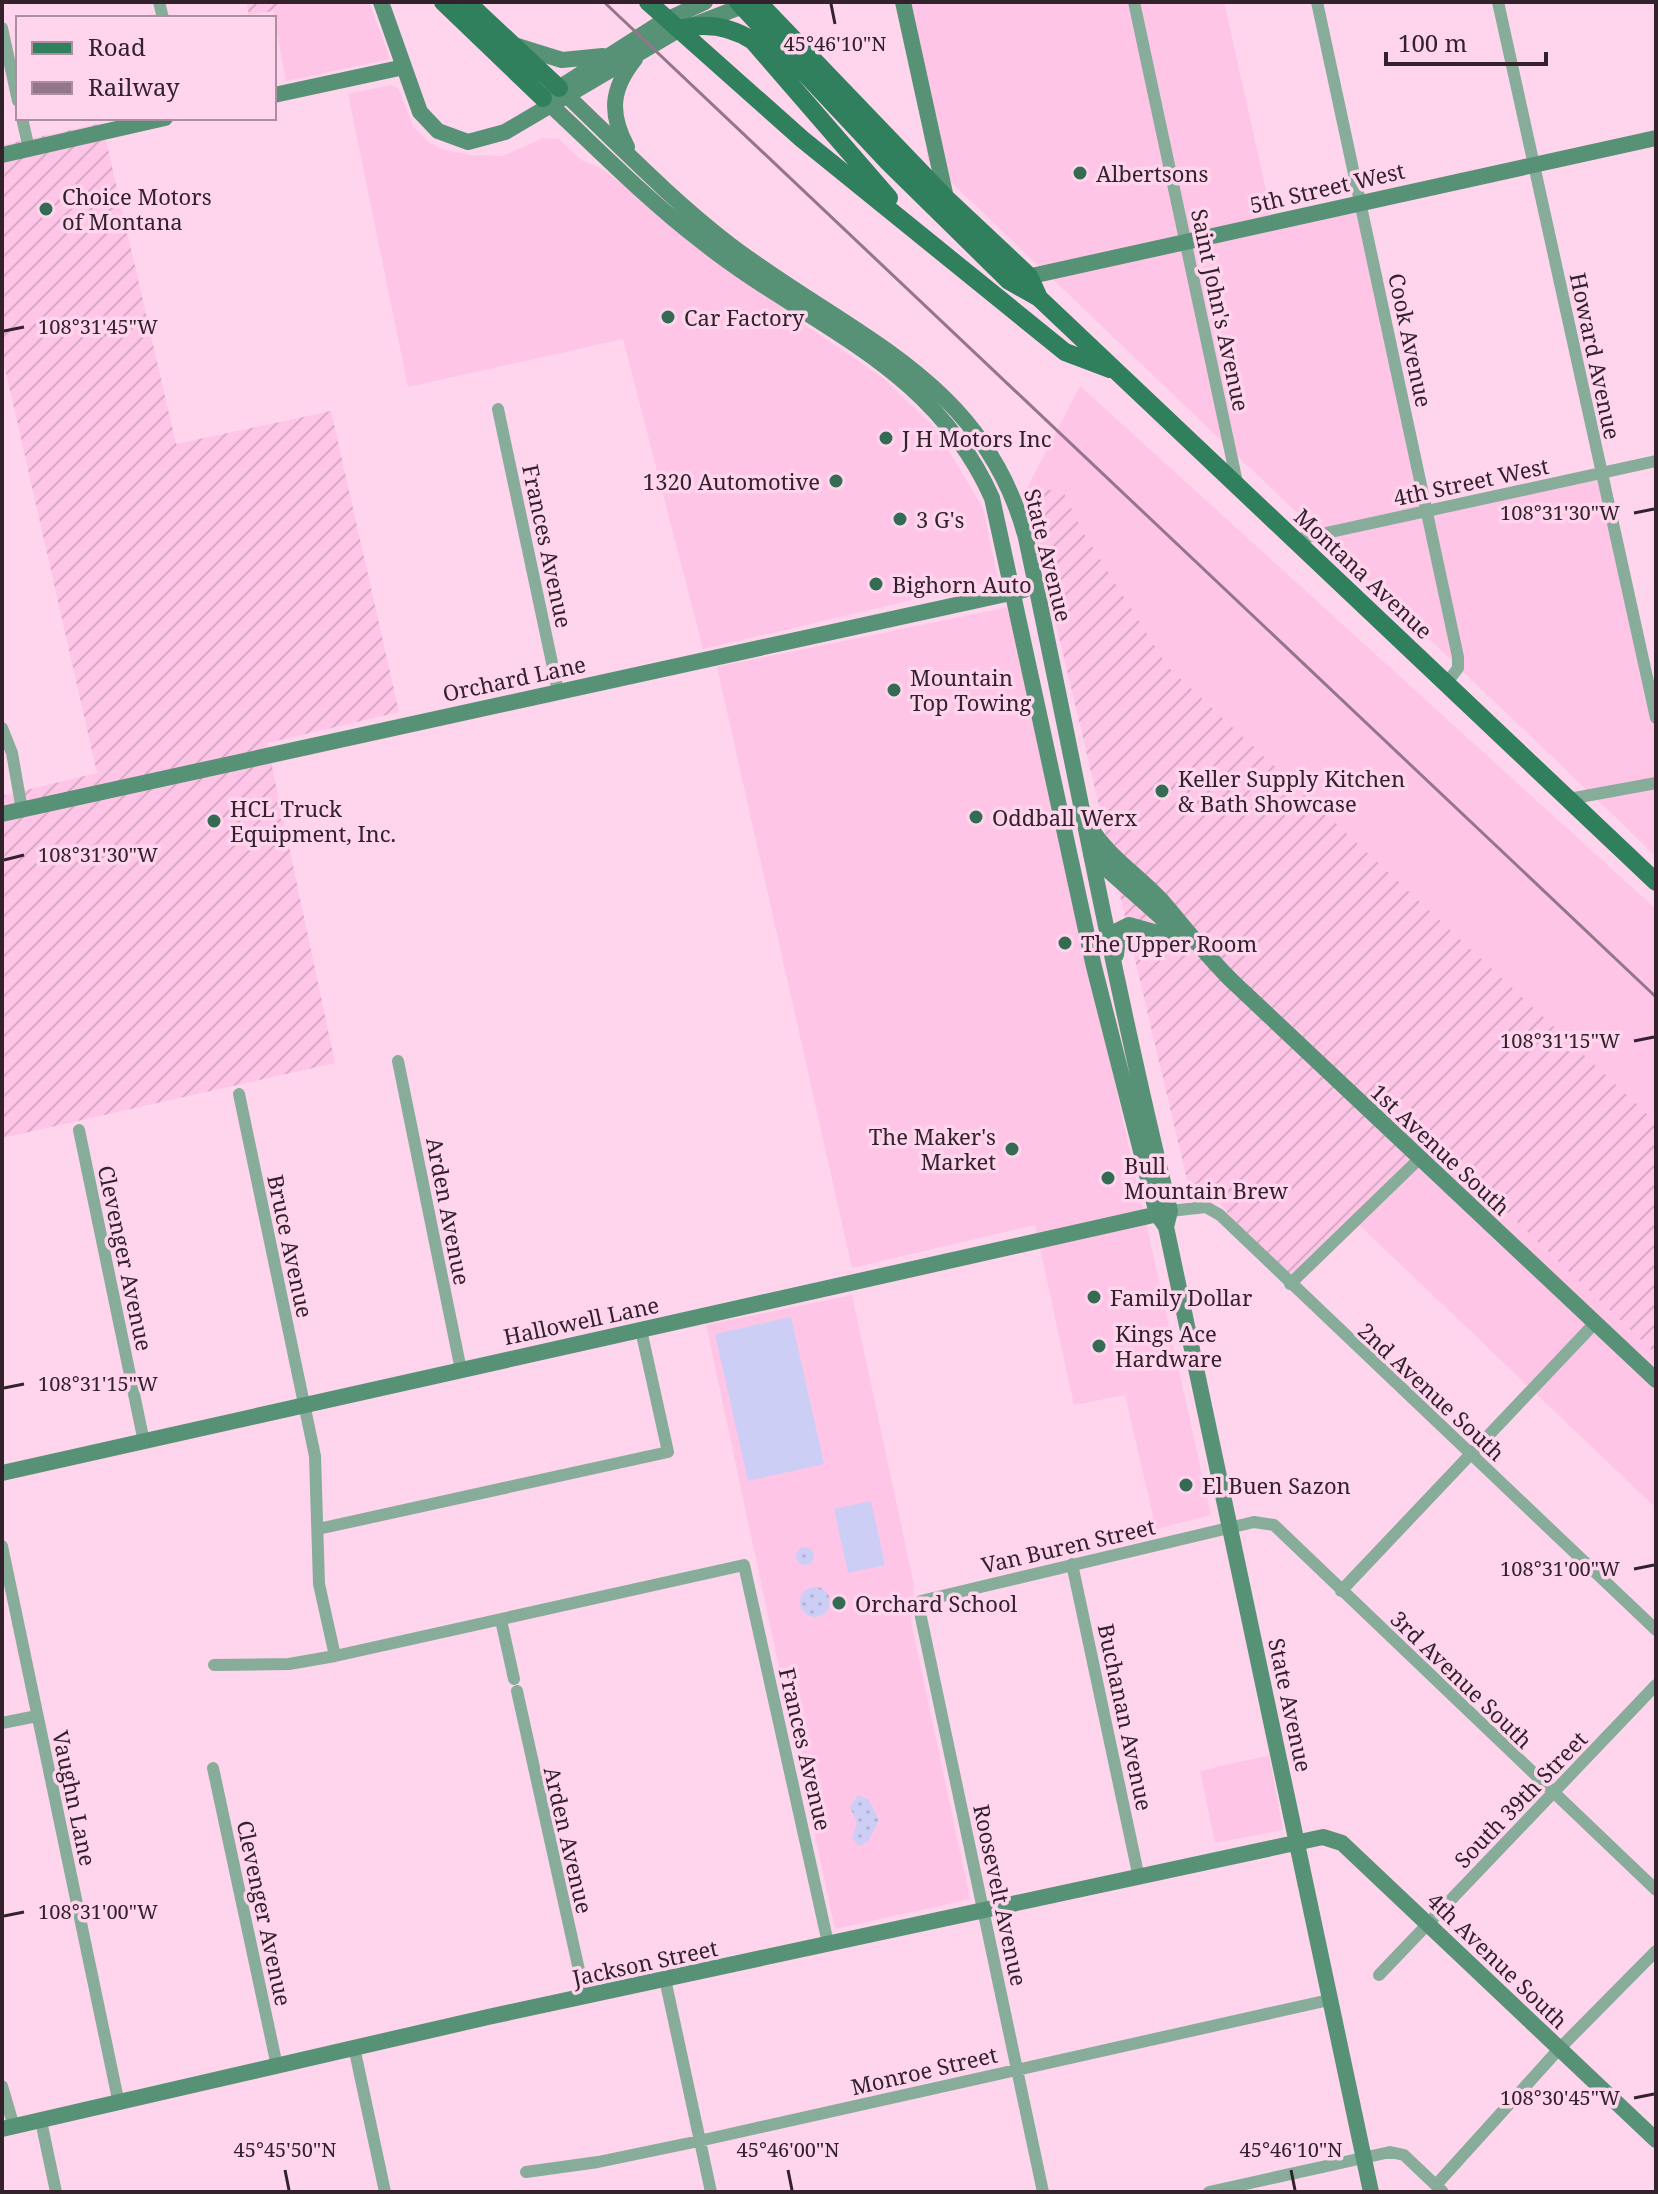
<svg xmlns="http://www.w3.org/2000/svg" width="1658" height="2194" viewBox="0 0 1658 2194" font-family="'Noto Serif',serif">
<defs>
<pattern id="industrial-furrows" width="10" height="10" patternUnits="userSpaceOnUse" patternTransform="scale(2)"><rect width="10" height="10" fill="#fec5e7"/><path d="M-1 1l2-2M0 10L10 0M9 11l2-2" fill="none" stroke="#daa9c6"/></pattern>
<pattern id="park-dots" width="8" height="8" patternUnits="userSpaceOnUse" patternTransform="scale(2)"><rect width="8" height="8" fill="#cccef5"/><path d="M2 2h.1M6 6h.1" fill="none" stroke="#b0b1d2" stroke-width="1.8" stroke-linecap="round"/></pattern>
</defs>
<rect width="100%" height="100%" fill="#fed5ed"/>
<!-- built -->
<path fill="#fec5e7" d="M281,2H369L390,59L286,81L273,11Z
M902,2H1224L1273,222L1361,201L1427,511L1601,473L1656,718V856L928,160Z
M391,85L398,88L413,126L428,142L445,150L470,155L503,156L543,138L559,139L581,160L601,168L792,316L883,378L935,428L983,508L998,580L703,649L623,339L408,387L348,94Z
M1080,386L1656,909V1122L1168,667L1083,532L1062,490L1025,492Z
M1009,607L1211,1515L1156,1529L1125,1395L1074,1405L1035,1225L852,1268L717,667Z
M1434,1143L1656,1353V1508L1356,1222Z
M852,1295L914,1585L911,1622L970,1899L835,1929L706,1325Z
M1269,1755L1283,1830L1215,1843L1200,1771Z"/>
<!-- industrial -->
<path fill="url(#industrial-furrows)" d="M246,2H281L273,11L249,15Z
M102,123L176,444L331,411L399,712L267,743L335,1063L2,1138V796L97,773L2,355V145Z
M1062,489L1083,532L1168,667L1656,1122V1354L1435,1144L1290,1284L1213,1196L1191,1197L1025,492Z"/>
<!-- grass -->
<path fill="#cccef5" d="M791,1317L824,1464L748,1481L715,1334Z
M871,1501L885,1565L848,1573L834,1509Z"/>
<!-- park -->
<path fill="url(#park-dots)" d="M796 1556a9 9 0 1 1 18 0a9 9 0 1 1-18 0Z
M800 1602a15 15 0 1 1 30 0a15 15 0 1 1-30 0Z
M858,1795L869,1800L879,1820L868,1841L859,1846L852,1838C859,1817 858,1827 850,1807Z"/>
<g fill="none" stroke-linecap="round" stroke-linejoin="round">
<!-- street -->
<path stroke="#87ad9a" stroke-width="12" d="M159,2L163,18
M1134,2L1238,487
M1317,2L1458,657V668L1446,684
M1498,2L1656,718
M2,28L18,101
M22,118L29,149
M498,409L558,691
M1294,540L1656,461
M2,728L12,753L22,810
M1569,799L1656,783
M398,1061L461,1370
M239,1094L315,1456L319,1584L335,1656
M79,1130L144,1442
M1170,1211L1206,1207L1220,1215L1656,1630
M1290,1284L1419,1159
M318,1529L668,1452L641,1330
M2,1546L119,2104
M1072,1564L1139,1878
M1341,1591L1594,1324
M501,1620L514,1679
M214,1665L289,1664L335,1656L744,1565L828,1943
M517,1691L585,1997
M2,1723L37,1716
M213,1768L277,2066
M1379,1975L1656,1685
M665,1979L711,2192
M354,2047L385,2192
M2,2086L14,2127
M41,2121L56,2192
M526,2172L598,2162L699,2141L1329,2000
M1436,2185L1559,2049L1656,1951
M1043,2192L919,1608L921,1601L1254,1522L1274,1525L1656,1890
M1209,2192L1390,2152L1404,2155L1443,2192"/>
<!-- secondary -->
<path stroke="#589276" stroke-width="16" d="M381,2L420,112L438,131L468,142L505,132L673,33L753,2
M903,2L946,198
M517,46L562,60L603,56
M559,88C615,141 668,197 729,244C848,335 984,378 1026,538C1074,763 1115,988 1170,1211L1166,1227
M551,93L662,22L705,2
M274,95L404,67
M543,98C595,146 645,198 701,241C809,327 932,363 992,498L1094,967L1157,1214L1166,1227L1371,2192
M627,147C609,113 611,89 635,59
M2,155L165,118
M1018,279L1656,138
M2,814L1024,590
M1089,825C1107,856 1138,875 1162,901C1185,928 1206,955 1231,980L1656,1380
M1091,855L1181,935
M1116,955L1119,930L1129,925L1175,938
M2,1473L1167,1212
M2,2129L488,2017L1323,1837L1342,1843L1656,2140"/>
<!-- primary -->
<path stroke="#307f5d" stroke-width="18" d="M443,2L543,98
M467,2L559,88
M648,2L802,139L1065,352L1110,369
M738,2L888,162L1009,281L1039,298L1656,882
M758,2L946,198L1029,276L1039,298
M683,28C708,23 732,27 753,41L889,198"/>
<!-- rail -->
<path stroke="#937687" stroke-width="3" d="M604,2L1656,997"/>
</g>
<!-- ticks -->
<path fill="none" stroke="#33212c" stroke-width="3" d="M831,4L835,24M4,331L24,327M1634,513L1654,509M4,860L24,855M1634,1041L1654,1037M4,1388L24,1384M1634,1569L1654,1565M4,1916L24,1912M1634,2098L1654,2094M285,2170L289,2190M788,2170L792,2190M1291,2170L1295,2190"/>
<!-- markers -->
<g fill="#346b52" stroke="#fed5ed" stroke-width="3">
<circle cx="1080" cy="173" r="8"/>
<circle cx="46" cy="209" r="8"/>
<circle cx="668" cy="317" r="8"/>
<circle cx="886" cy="438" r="8"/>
<circle cx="836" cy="481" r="8"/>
<circle cx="900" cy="519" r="8"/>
<circle cx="876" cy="584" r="8"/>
<circle cx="894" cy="690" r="8"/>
<circle cx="1162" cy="791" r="8"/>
<circle cx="976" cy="817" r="8"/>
<circle cx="214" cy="821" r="8"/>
<circle cx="1065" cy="943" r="8"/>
<circle cx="1012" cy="1149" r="8"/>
<circle cx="1108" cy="1178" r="8"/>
<circle cx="1094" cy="1297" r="8"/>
<circle cx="1099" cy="1346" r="8"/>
<circle cx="1186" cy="1485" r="8"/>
<circle cx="839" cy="1603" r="8"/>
</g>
<g text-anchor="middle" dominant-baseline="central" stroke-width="7" stroke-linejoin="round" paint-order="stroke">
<!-- poi labels -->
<g font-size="22" fill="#33212c" stroke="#fed5ed" text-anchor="start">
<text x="1096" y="173">Albertsons</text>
<text x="62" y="196">Choice Motors<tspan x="62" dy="25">of Montana</tspan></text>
<text x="684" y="317">Car Factory</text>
<text x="902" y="438">J H Motors Inc</text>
<text x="820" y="481" text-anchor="end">1320 Automotive</text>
<text x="916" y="519">3 G's</text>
<text x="892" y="584">Bighorn Auto</text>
<text x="910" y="677">Mountain<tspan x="910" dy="25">Top Towing</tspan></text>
<text x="1178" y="778">Keller Supply Kitchen<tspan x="1178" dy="25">&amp; Bath Showcase</tspan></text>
<text x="230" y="808">HCL Truck<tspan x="230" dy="25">Equipment, Inc.</tspan></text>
<text x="992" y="817">Oddball Werx</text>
<text x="1081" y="943">The Upper Room</text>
<text x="996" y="1136" text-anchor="end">The Maker's<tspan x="996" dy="25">Market</tspan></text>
<text x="1124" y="1165">Bull<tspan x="1124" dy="25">Mountain Brew</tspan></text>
<text x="1110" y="1297">Family Dollar</text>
<text x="1115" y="1333">Kings Ace<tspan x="1115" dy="25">Hardware</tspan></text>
<text x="1202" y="1485">El Buen Sazon</text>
<text x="855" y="1603">Orchard School</text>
</g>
<!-- street labels -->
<g font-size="22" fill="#33212c" stroke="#fed5ed">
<text transform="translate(1327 187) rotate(-13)">5th Street West</text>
<text transform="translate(1221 310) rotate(78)">Saint John's Avenue</text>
<text transform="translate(1411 340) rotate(78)">Cook Avenue</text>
<text transform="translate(1596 356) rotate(78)">Howard Avenue</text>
<text transform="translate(1471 481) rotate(-12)">4th Street West</text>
<text transform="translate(548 546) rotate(78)">Frances Avenue</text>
<text transform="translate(1049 555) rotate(76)">State Avenue</text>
<text transform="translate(1364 573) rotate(43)">Montana Avenue</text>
<text transform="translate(514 678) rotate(-12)">Orchard Lane</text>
<text transform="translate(1441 1149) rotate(43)">1st Avenue South</text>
<text transform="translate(449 1211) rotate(79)">Arden Avenue</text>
<text transform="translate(291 1246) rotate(78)">Bruce Avenue</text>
<text transform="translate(126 1258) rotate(78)">Clevenger Avenue</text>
<text transform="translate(581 1320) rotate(-12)">Hallowell Lane</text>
<text transform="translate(1432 1391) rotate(43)">2nd Avenue South</text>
<text transform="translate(1068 1545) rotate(-13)">Van Buren Street</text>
<text transform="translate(1462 1679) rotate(44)">3rd Avenue South</text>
<text transform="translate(1291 1705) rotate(78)">State Avenue</text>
<text transform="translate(1126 1717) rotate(78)">Buchanan Avenue</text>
<text transform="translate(806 1749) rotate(77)">Frances Avenue</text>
<text transform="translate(75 1798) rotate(78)">Vaughn Lane</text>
<text transform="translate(1520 1799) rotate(-46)">South 39th Street</text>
<text transform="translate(569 1840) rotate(77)">Arden Avenue</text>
<text transform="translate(1001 1895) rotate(78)">Roosevelt Avenue</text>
<text transform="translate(265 1913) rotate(78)">Clevenger Avenue</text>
<text transform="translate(1498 1960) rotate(44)">4th Avenue South</text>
<text transform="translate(645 1962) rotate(-12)">Jackson Street</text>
<text transform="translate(924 2070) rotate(-13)">Monroe Street</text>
</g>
</g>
<g font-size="20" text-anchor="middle" fill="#33212c" stroke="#fed5ed" stroke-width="7" stroke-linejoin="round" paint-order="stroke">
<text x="835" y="51">45°46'10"N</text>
<text x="98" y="334">108°31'45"W</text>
<text x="1560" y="520">108°31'30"W</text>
<text x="98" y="862">108°31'30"W</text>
<text x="1560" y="1048">108°31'15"W</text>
<text x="98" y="1391">108°31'15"W</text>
<text x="1560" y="1576">108°31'00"W</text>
<text x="98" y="1919">108°31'00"W</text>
<text x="1560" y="2105">108°30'45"W</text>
<text x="285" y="2157">45°45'50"N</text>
<text x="788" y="2157">45°46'00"N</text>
<text x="1291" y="2157">45°46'10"N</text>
</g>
<!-- border -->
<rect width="1658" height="2194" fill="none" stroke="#33212c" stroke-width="8"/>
<!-- legend -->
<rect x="16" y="16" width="260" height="104" fill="#fed5ed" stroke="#ad8da0" stroke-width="2"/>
<rect x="32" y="42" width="40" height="12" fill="#307f5d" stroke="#ad8da0" stroke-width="2"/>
<text x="88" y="56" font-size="24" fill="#33212c">Road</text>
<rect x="32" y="82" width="40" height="12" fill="#937687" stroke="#ad8da0" stroke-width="2"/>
<text x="88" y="96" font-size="24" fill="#33212c">Railway</text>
<!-- scale -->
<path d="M1386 52v12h160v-12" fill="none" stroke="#33212c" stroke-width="4"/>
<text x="1398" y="52" font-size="24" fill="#33212c" stroke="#fed5ed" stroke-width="6" paint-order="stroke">100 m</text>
</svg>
